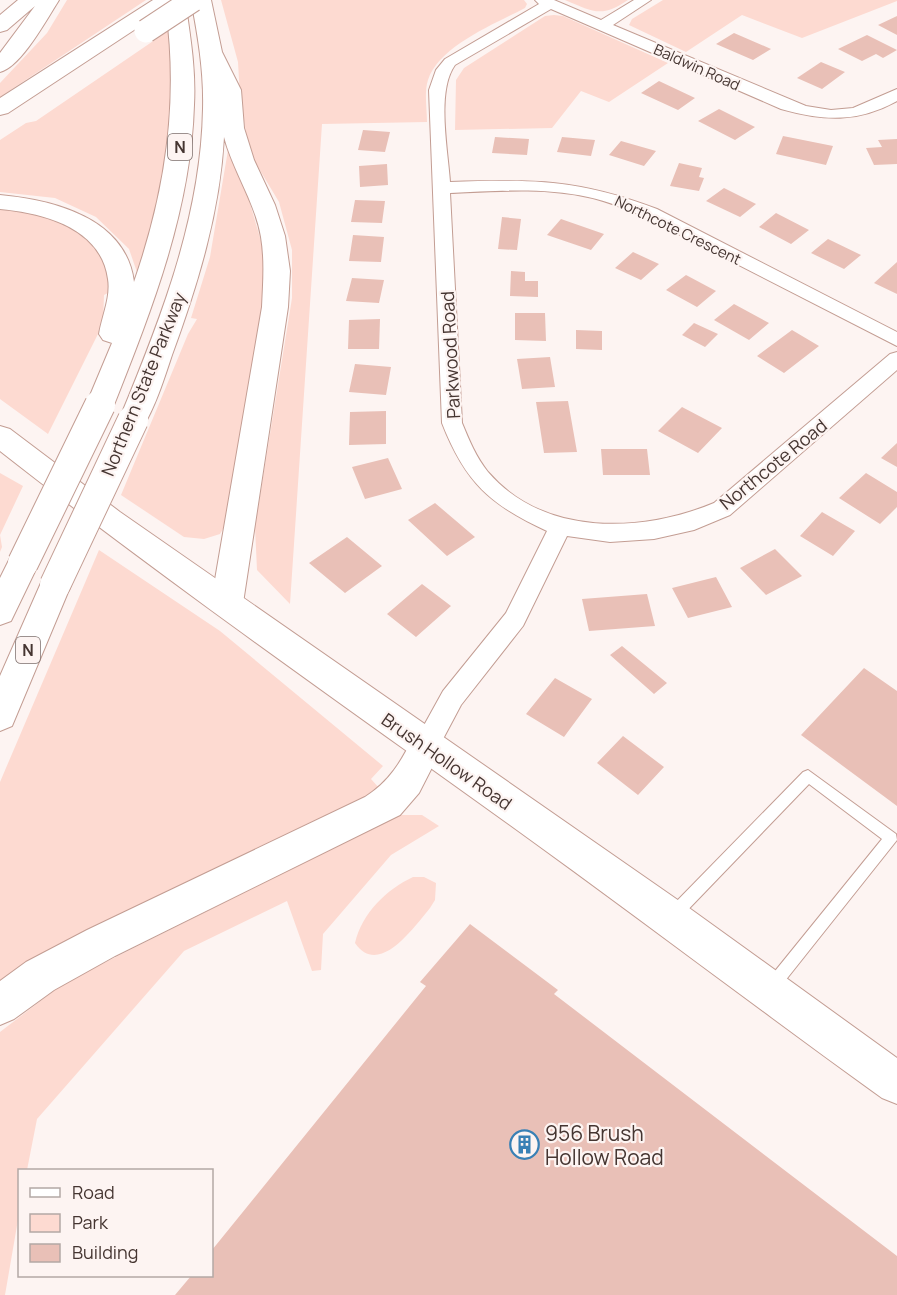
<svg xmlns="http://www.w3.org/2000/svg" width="897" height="1295" viewBox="0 0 897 1295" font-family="Manrope,sans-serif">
<rect width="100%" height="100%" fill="#fdf4f2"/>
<!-- green -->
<path fill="#fddad1" d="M67,0H146L0,97V83L47,33Z
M156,0H162C176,62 175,125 164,188C159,218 147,248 139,278L129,249L96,217L55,198L0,192V140L26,123L36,121L165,33Z
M221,0H524L527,4L525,8C495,24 439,46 428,80C424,92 427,109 427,122L322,124L290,604L257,570L255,527L292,298V250L279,202L255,162L246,133L240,97L238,62Z
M565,0H628C601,18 594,12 565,0Z
M663,0H897V1L802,38L742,15L686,52L629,25L632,19Z
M554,15L563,16L668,63L609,102L581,91L552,128L455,130L456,80L464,68L545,16Z
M234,149L266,258V291L230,517L220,534L204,539L184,537L121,495L188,334L197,319L191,318L210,257L228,150Z
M0,208H13L62,220L99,250L114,290L104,295L103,324L48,434L0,399Z
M0,473L23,486L0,535L2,547L0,552Z
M99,550L220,631L383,766L371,779L380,789L81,936L0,983V782Z
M399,815H422L439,826L391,855L323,934L321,970L312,971L287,901L184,951L37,1119L27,1170H20L19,1214L5,1295H0V1032L64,983Z
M413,877H424L436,883L435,900L430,908C414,927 379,978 355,943C362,913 387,889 413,877Z"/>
<!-- building -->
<path fill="#e9c0b7" d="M897,16V35L878,25Z
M734,33L771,49L753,60L716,44Z
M867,35L897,50L883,58L876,54L862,61L838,49Z
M821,62L845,72L822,89L797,78Z
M659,81L695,98L678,110L641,93Z
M719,109L755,127L735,140L698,121Z
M363,130L390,132L385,152L358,150Z
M783,136L833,146L826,165L776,154Z
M495,137L529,139L527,155L492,153Z
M562,137L595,140L591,156L557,152Z
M897,139V164L874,165L866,148L882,147L878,140Z
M621,141L656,151L644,166L609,155Z
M679,163L702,168L699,177L704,178L699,191L670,186Z
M387,164L388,185L360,187L359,166Z
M724,188L756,204L740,217L706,201Z
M355,200L385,201L382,223L351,222Z
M776,213L809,230L791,244L759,227Z
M502,217L521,219L517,250L498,249Z
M561,219L604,234L591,250L547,235Z
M353,235L384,237L381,262L349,261Z
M828,239L861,255L844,269L811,253Z
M633,252L659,264L641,280L615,268Z
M897,262V294L874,283Z
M511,271L525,272V281H538V297L510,296Z
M686,275L716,291L697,307L666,290Z
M352,278L384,280L379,303L346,301Z
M734,304L769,323L749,340L714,320Z
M515,313H545L546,341L515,340Z
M380,319L379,349H348L349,320Z
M694,323L718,334L705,347L682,335Z
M576,330L602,331V350L576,349Z
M792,330L819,346L784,373L757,356Z
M550,357L555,387L522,389L517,359Z
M355,364L391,367L386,395L349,392Z
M568,401L577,452L544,453L536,402Z
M682,407L722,428L698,453L658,431Z
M386,411V444L349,445L350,412Z
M897,443V467L881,458Z
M601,449H647L650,475H603Z
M388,458L402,489L365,499L352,467Z
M866,473L897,492V507L880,524L839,498Z
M435,503L475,537L447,556L408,520Z
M822,512L855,531L833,556L800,536Z
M347,537L382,566L345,593L309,563Z
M775,549L802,576L766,595L740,568Z
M716,577L732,607L688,618L672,588Z
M422,584L451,606L416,637L387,614Z
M647,594L655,626L589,631L582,599Z
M622,646L667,683L654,694L610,655Z
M864,668L897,691V806L801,735Z
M555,678L592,699L564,737L526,714Z
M623,736L664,767L638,795L597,763Z
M470,924L558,990L554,994L897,1256V1295H175L191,1276H212V1250L426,986L420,982Z"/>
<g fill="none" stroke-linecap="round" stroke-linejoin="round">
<defs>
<path id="service" d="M808,770L896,834L897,840L777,991L772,993L767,991L765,986L767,981L882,839L809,784L679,919L674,921L669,919L667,914L669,909L803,772Z"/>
<path id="minor" d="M535,0H554L601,20L634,0H651L613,25L806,106L831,110L853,108L897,89V101C857,123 824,121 781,109L551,9L455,65C436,91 448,151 450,182C532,179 579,179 657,209L897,332V346L645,217C626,209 608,201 588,197C543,187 496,191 450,193L462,423C469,440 476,457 488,472C544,537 642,533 714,503L890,354L897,352V370L730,515L694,530L654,539L610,542L567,536L523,626L461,705L435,754L426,757L417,754L413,746L417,738L443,691L506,613L547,531C490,505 465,482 442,423L429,90L436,70L445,59L539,4Z"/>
<path id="secondary" d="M0,426L10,429L120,512L685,905L897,1058V1104L882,1098C757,1008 635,915 510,825C339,702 166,581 0,451Z"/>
<path id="motorway" d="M18,0H59C47,19 21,67 0,72V53L35,6L7,30L0,32V15Z
M153,0H185C190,35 196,69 194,105C191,210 152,309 114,405L110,412L100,415L90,412L86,405L112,343L103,340L99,334C102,316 111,297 108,279C101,228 44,213 0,209V195C54,200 126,218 134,282C165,193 179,104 166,9L8,113L0,115V98Z
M191,0H211L222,52L241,90L244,128L254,160L275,205L285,236L290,271L288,307L243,603L238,612L227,616L216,612L211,603L262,307C263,284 265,261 261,237C255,202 233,171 224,137C220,212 198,284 172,355C164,379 156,405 143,427L133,430L123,427L119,420C160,321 201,218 203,109C204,72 198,36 191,0Z
M23,551L34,554L39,563L11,621L0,625V578L12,554Z
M55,572L66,576L71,585L12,726L0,731V676L44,576Z
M426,731L438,735L443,746L419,793L400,815L115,956L54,990L14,1019L0,1025V981L26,962L87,930L365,797C389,782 402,761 414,735Z"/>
</defs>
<!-- service casing -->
<use href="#service" stroke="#c39d93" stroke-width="2"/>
<!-- minor casing -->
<use href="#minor" stroke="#c39d93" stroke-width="2"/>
<!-- secondary casing -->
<use href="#secondary" stroke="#c39d93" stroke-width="2"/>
<!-- motorway casing -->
<use href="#motorway" stroke="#c39d93" stroke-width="2"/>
<!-- service -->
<use href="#service" fill="#fff" fill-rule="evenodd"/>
<!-- minor -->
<use href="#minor" fill="#fff" fill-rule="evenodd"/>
<!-- secondary -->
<use href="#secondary" fill="#fff" fill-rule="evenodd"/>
<!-- motorway -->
<use href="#motorway" fill="#fff" fill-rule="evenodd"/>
<defs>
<path id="motorway-bridge-far1" d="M146,31L193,0"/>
<path id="motorway-bridge" d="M23,563L100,405
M55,585L133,420"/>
</defs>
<!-- motorway-bridge-far1 casing -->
<use href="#motorway-bridge-far1" stroke="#c39d93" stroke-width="25" stroke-linecap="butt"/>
<!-- motorway-bridge casing -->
<use href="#motorway-bridge" stroke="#c39d93" stroke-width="32" stroke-linecap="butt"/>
<!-- motorway-bridge-far1 -->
<use href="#motorway-bridge-far1" stroke="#fff" stroke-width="23"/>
<!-- motorway-bridge -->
<use href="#motorway-bridge" stroke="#fff" stroke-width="30"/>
</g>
<!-- icons -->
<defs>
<symbol id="building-ring" viewBox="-11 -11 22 22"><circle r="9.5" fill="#fdf4f2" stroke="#3980b5" stroke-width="1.5"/><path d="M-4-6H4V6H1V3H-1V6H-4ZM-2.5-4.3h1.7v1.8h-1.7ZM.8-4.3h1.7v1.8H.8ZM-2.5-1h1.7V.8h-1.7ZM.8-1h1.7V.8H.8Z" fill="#3980b5"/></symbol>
</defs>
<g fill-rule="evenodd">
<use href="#building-ring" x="508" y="1128" width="33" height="33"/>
</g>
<g text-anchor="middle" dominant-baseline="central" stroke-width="4.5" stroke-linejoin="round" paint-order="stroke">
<!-- far-street labels -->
<g font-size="15" fill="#453531" stroke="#fdf4f2">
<text transform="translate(697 67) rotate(24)">Baldwin Road</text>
<text transform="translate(678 230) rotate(26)">Northcote Crescent</text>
</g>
<!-- shield labels -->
<g fill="#fdf4f2" stroke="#7c6e6b" stroke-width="1.5">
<rect x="168" y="134" width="24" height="26" rx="4.5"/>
<rect x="16" y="637" width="24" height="26" rx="4.5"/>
</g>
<g font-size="16" font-weight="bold" fill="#453531">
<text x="180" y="147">N</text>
<text x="28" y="650">N</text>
</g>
<!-- street labels -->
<g font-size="18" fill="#453531" stroke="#fdf4f2">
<text transform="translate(450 355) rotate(-93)">Parkwood Road</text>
<text transform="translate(143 384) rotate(-68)">Northern State Parkway</text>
<text transform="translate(773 464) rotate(-39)">Northcote Road</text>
<text transform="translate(447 761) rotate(35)">Brush Hollow Road</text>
</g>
<!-- near-poi labels -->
<g font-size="21" fill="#453531" stroke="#fdf4f2" text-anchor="start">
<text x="545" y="1133">956 Brush<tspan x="545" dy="24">Hollow Road</tspan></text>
</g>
</g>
<!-- legend -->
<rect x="18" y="1169" width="195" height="108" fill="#fdf4f2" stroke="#b3a8a5" stroke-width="1.5"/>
<rect x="30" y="1188" width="30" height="9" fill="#ffffff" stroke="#b3a8a5" stroke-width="1.5"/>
<text x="72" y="1199" font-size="18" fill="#453531">Road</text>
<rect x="30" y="1214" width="30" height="18" fill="#fddad1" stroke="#b3a8a5" stroke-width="1.5"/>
<text x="72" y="1229" font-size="18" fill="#453531">Park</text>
<rect x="30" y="1244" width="30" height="18" fill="#e9c0b7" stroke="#b3a8a5" stroke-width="1.5"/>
<text x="72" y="1259" font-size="18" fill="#453531">Building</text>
</svg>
